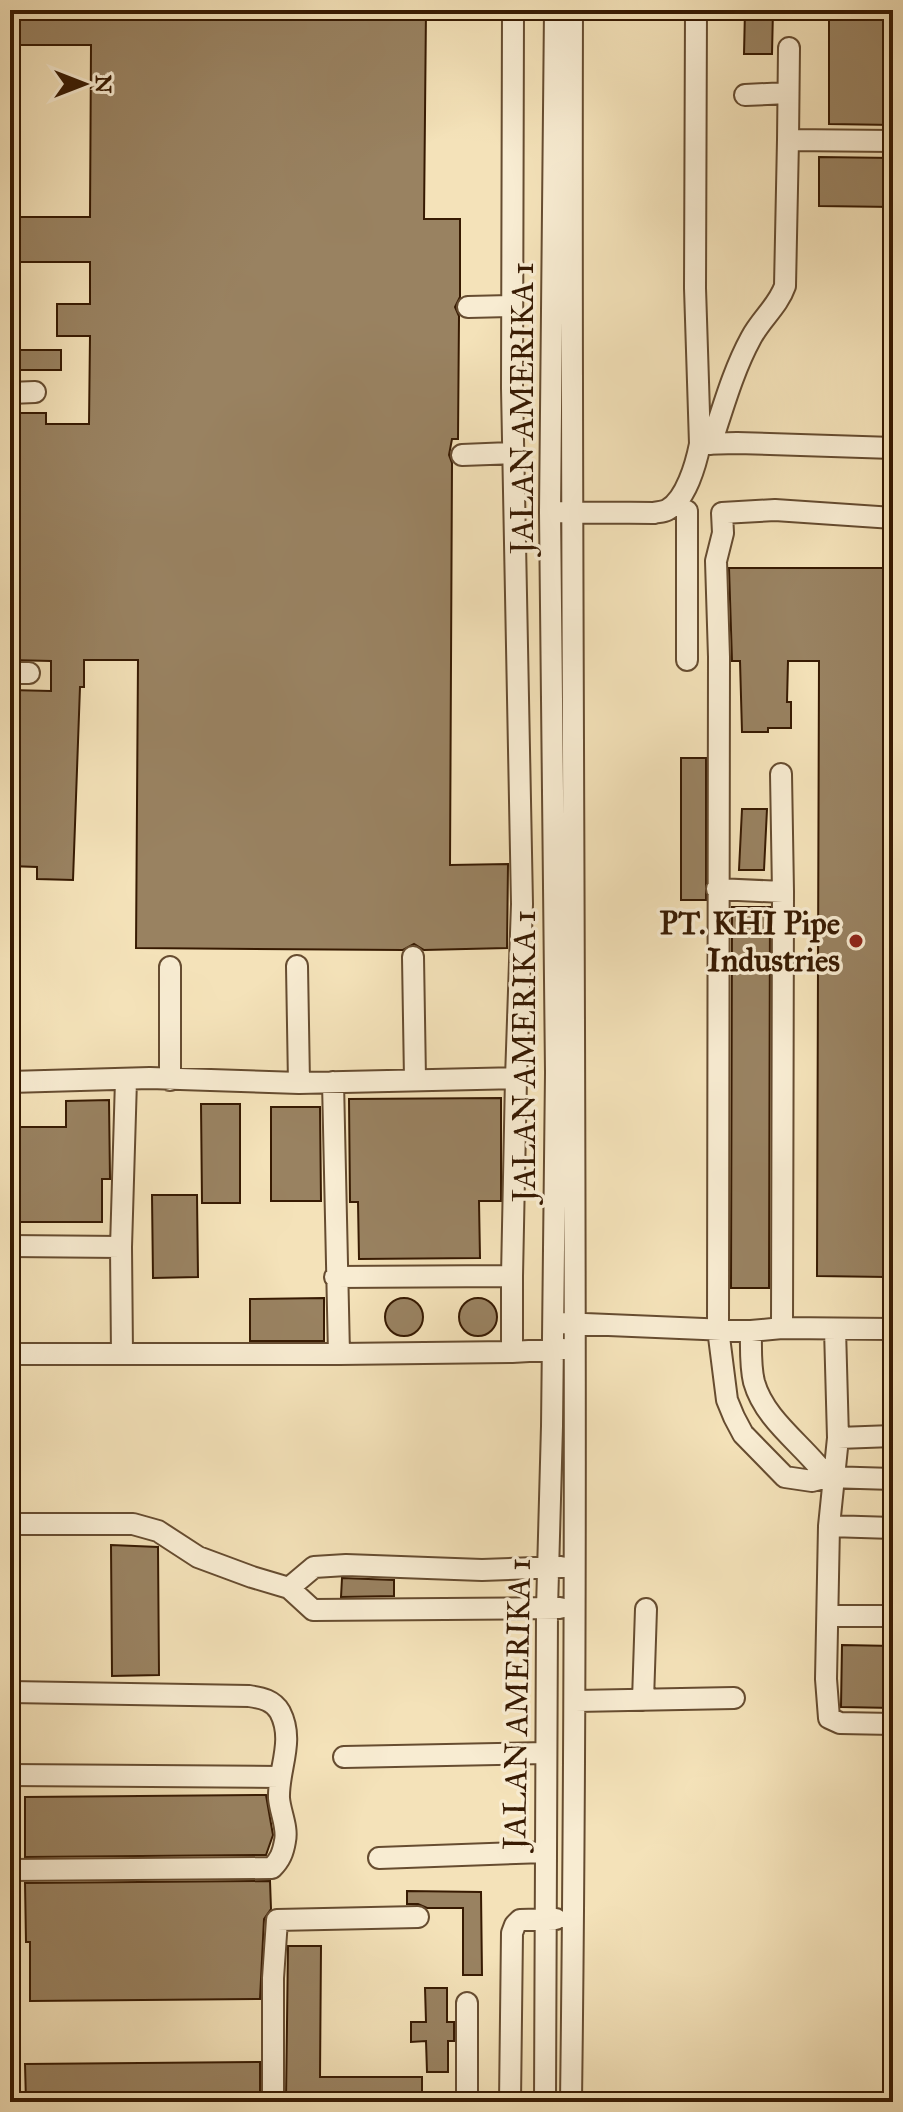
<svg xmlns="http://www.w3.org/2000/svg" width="903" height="2112" viewBox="0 0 903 2112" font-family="'IM FELL Great Primer',serif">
<rect width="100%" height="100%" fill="#f4e2b9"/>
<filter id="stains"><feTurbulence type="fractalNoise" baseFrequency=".0025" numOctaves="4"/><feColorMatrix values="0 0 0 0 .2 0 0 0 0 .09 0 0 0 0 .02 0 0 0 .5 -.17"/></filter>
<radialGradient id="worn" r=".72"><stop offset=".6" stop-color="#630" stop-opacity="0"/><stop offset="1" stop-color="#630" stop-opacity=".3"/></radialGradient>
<!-- building -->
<path fill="#998261" stroke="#371a02" stroke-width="2" d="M10,10H426L424,219H460V297L455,307L459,316L458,439H452L449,455L452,463L450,865L508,864L507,948L424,950L414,944L403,950L136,948L138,660H84V687H80L73,880L37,879V867L10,866V690L51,691V661L10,660V413H46V424H89L90,336H57V304H90V262H10V217H90L91,45H10Z
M745,10H773L772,54H744Z
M829,10H893V125L829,124Z
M819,157L893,158V207L819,206Z
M16,350H61V370H16Z
M729,568H893V1220H886V1277L817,1276L819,661H788L787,702H791V728H768V732H742L740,661H732Z
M681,758H706V900H681Z
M742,809H767L764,870H739Z
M732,907H770L769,1288H731Z
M501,1098V1201H479L480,1258L359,1259L358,1202H350L349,1099Z
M109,1100L110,1179H102V1222H16L15,1197H18V1127H66V1101Z
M201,1104H240V1203H202Z
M271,1107H320L321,1201H271Z
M152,1195H197L198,1277L153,1278Z
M385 1317a19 19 0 1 1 38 0a19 19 0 1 1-38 0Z
M324,1298V1341H250V1299Z
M459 1317a19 19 0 1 1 38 0a19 19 0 1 1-38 0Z
M111,1545L158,1547L159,1675L112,1676Z
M342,1578L394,1580V1596L341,1597Z
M842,1645L893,1646V1708L841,1707Z
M266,1795L273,1835L266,1855L25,1857V1797Z
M270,1881L271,1909L264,1919L260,1999L30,2001V1942H26L25,1883Z
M407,1891L481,1892L482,1975H463V1908H427L418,1904H407Z
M288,1946H321L320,2077H422V2100H286Z
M425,1988H447V2022H454V2041H448V2072H427L426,2041L411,2042V2022H426Z
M260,2062V2102H26L25,2064Z"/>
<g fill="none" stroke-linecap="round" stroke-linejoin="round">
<defs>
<path id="minor" d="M745,95L788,93
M788,140L789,48
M468,307L512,306
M10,393L35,392
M700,444L737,443L893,448
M711,444C723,408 733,371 751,338C761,319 778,306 785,286L788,140L893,141
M462,455L513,453
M687,511V660
M557,512L654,513C658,512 663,512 667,510C686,500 696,464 700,444L695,288L696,10
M893,518L775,510L722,513L723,533L716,561L719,657L718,1329L727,1400L734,1417L743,1434L785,1477L812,1481L827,1477L893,1479
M10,673H29
M781,774L783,892L782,1328
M717,889L783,892
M413,957L415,1079
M297,966L299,1083
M170,967V1080
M10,1082L150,1078L299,1083L516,1078L522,904L512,388L513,10
M10,1246L121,1247
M512,1276L516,1078
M335,1277L512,1276V1352L339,1354
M561,1323L751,1331L782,1328L893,1329
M835,1329L838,1438L829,1526L826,1679L829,1718L840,1723L893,1724
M751,1331C751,1347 750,1366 754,1382C765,1421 804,1445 827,1477
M512,1352L563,1349
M10,1354H339L333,1082
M122,1354L121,1247L126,1080
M838,1438L893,1436
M10,1524H133L158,1531L198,1557L252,1577L289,1588L313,1610L560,1608
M829,1526L893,1528
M289,1588L314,1567L346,1565L482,1570L561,1567
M828,1616H893
M10,1692L249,1696C262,1698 273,1700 280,1712C295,1741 278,1769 279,1798C280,1812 288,1827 285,1841C283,1853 280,1860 272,1868L10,1870
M643,1700L646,1609
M576,1701L734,1698
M344,1757L546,1753
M10,1775L280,1777
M379,1858L545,1852
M467,2003V2102
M273,2102V1978L277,1920L418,1917
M510,2102L512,1933L515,1925L520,1920L556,1919
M545,2102L547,1609L552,1426L556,1073L550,512L555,10
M571,2102C580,1405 570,707 572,10"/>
</defs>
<!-- minor casing -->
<use href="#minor" stroke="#664c30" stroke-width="24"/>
<!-- minor -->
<use href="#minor" stroke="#f8ecd2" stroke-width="20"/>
</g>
<!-- markers -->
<circle fill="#8f2418" stroke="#f8ecd2" stroke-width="3" cx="856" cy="941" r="8"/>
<g text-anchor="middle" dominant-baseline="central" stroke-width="7" stroke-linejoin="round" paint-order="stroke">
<!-- street labels -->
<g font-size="32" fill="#371a02" stroke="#f8ecd2">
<text transform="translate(522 408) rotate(-90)">JALAN AMERIKA 1</text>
<text transform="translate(524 1056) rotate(-90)">JALAN AMERIKA 1</text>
<text transform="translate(517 1704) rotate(-89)">JALAN AMERIKA 1</text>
</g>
<!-- poi labels -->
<g font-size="32" font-weight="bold" fill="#371a02" stroke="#f8ecd2" text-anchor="end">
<text x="840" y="923">PT. KHI Pipe<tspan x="840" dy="37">Industries</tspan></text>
</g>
</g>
<!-- margin -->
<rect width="903" height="2112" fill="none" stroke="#f4e2b9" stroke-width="40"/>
<rect x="12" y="12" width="879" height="2088" fill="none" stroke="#371a02" stroke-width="4"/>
<rect x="20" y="20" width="863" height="2072" fill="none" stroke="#371a02" stroke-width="2"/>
<!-- north arrow -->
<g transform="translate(84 84) rotate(90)" stroke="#f8ecd2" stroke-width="6" paint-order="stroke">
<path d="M0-6L14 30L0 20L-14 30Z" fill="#371a02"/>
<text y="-12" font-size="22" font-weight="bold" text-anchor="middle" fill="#371a02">N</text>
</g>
<rect width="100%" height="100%" filter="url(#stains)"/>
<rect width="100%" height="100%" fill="url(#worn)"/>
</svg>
